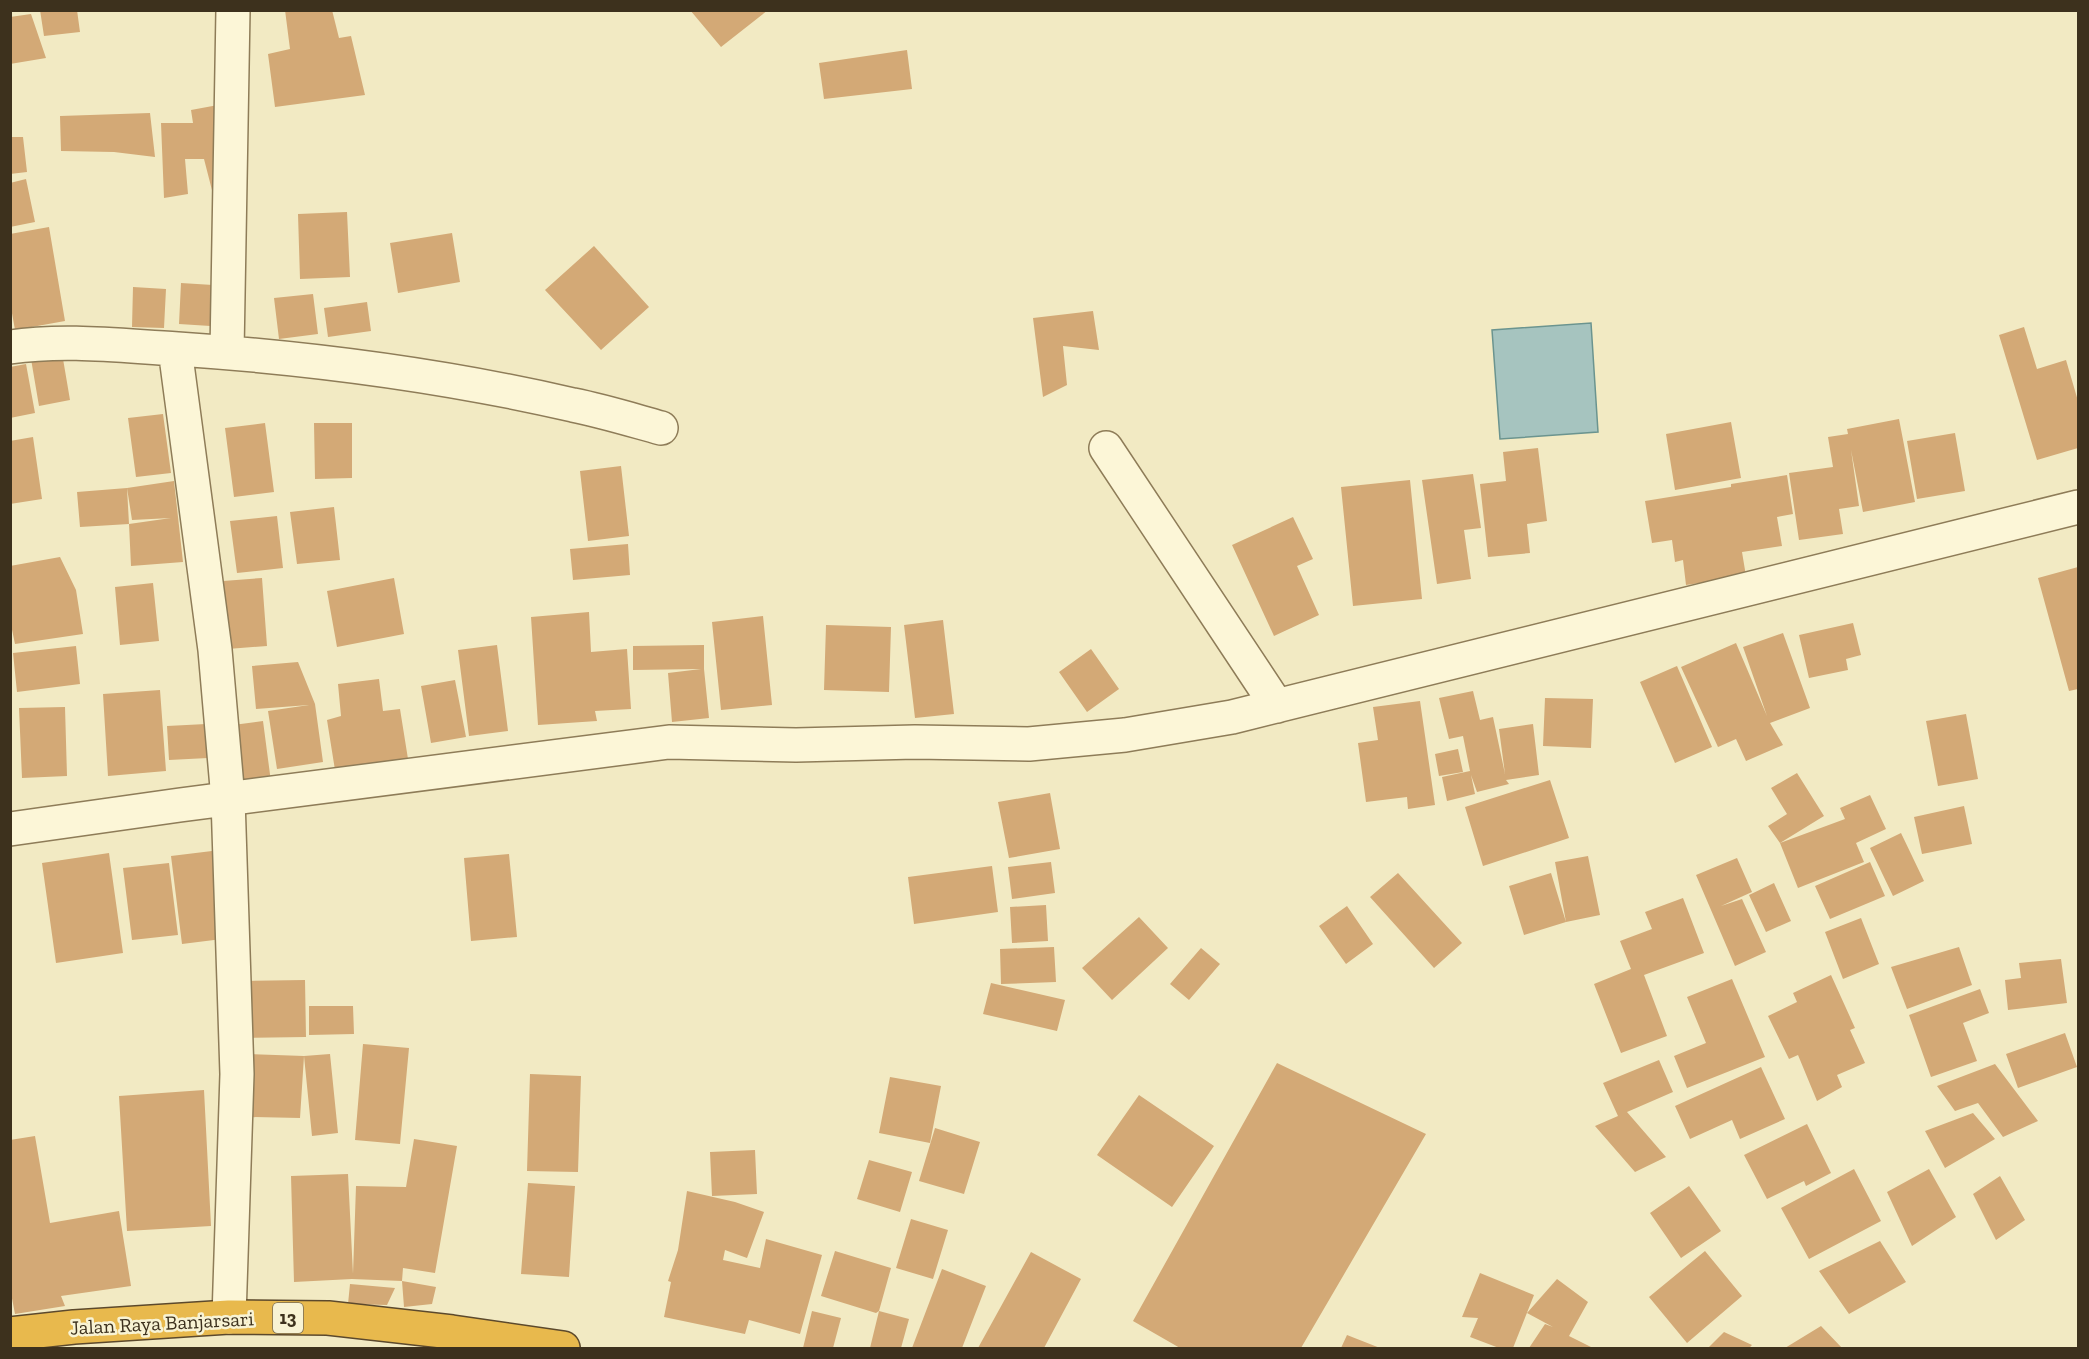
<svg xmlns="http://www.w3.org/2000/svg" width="2089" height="1359" viewBox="0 0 2089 1359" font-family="'Zilla Slab',serif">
<rect width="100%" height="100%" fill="#f2eac3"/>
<!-- water -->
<path fill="#a6c4bf" stroke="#6b948f" stroke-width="1.5" d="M1591,323L1598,432L1500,439L1492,330Z"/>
<!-- building -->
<path fill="#d3a976" d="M40,10H77L80,32L44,36Z
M285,10H332L339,38L351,36L365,95L275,107L268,54L290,49Z
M690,10H768L721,47Z
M31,14L46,58L10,64V17Z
M907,50L912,89L824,99L819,63Z
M218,105L214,198L204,159H185L188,194L164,198L161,123H193L191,110Z
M150,113L155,157L114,152L61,151L60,116Z
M10,137H23L27,172L10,174Z
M26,179L35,222L10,227V183Z
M347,212L350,277L300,279L298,214Z
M49,227L65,321L15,330L10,302V234Z
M452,233L460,282L398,293L390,243Z
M594,246L649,307L601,350L545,290Z
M181,283L245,287L242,328L179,324Z
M133,287L166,289L164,328L132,327Z
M313,294L318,334L279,339L274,298Z
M367,302L371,331L328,337L324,308Z
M1093,311L1099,350L1063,346L1067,385L1043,397L1033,318Z
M2024,327L2037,369L2066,360L2078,401V448L2037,460L1999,335Z
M62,353L70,400L39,406L31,359Z
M26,364L35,413L10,418V367Z
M163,414L171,473L136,477L128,418Z
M1899,419L1915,502L1863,512L1851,450L1859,506L1839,509L1843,534L1799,540L1789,473L1833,467L1828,437L1848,434L1847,429Z
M1731,422L1741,478L1675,490L1666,434Z
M265,423L274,492L234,497L225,428Z
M314,423H352V478L315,479Z
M1955,433L1965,491L1917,499L1907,441Z
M33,437L42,499L10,504V441Z
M1538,448L1547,521L1527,524L1530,553L1488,557L1480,484L1506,481L1503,452Z
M621,466L629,536L588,541L580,471Z
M1473,474L1481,528L1464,530L1471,579L1437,584L1422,480Z
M1787,475L1793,514L1777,517L1782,546L1742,552L1746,576L1686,585L1683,560L1675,562L1672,540L1652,543L1645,501L1731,487V484Z
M1410,480L1422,599L1353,606L1341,487Z
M174,481L183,562L131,566L129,524L80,527L77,492L127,488L129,524L171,518L132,520L127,488Z
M334,507L340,560L297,564L290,512Z
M277,516L283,568L237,573L230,521Z
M1293,517L1313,559L1297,566L1319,615L1274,636L1232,545Z
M628,544L630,575L573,580L570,549Z
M60,557L76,590L83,634L15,644L10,620V566Z
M2078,567V689L2069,691L2038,578Z
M262,578L267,646L215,650L210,582Z
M394,578L404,634L337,647L327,591Z
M153,583L159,641L120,645L115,587Z
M589,612L591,652L627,649L631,709L595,711L597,721L538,725L531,617Z
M763,616L772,705L721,710L712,622Z
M943,620L954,714L915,718L904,625Z
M1853,623L1861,655L1846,659L1848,670L1809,678L1799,635Z
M826,625L891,627L889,692L824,690Z
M1783,633L1810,708L1770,723L1783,745L1746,761L1736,739L1718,747L1681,667L1736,643L1767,716L1743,647Z
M497,645L508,731L469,736L458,650Z
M704,645V669L709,718L672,722L668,673L701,669L633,670V646Z
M76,646L80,684L17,692L13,653Z
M1091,649L1119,689L1087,712L1059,672Z
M298,662L315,704L323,762L277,769L268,711L309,705L256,709L252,666Z
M1677,666L1712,747L1675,763L1640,682Z
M379,679L383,711L400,709L408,759L335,770L327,720L341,716L338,684Z
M455,680L466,737L431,743L421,686Z
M160,690L166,771L108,776L103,694Z
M1473,691L1480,720L1493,717L1505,774L1499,729L1533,724L1539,775L1506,780L1509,784L1477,792L1471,775L1475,794L1447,801L1442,777L1470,771L1463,736L1449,739L1439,698Z
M1545,698L1593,699L1591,748L1543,746Z
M1420,701L1435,805L1408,809L1407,797L1366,802L1358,743L1378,740L1373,707Z
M65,707L67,776L22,778L19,708Z
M1966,714L1978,779L1938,786L1926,721Z
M263,721L271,782L226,788L218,727Z
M206,724L208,758L169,760L167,726Z
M1458,749L1463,772L1439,776L1435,754Z
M1797,773L1824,816L1780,843L1768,826L1787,814L1771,788Z
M1550,780L1569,838L1483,866L1465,807Z
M1050,793L1060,849L1009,858L998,802Z
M1870,795L1886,829L1856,843L1864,862L1798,888L1780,843L1845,819L1840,808Z
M1964,806L1972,844L1922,854L1914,817Z
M1901,833L1924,881L1893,896L1870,848Z
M212,851L222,939L182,944L171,856Z
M109,853L123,953L56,963L42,863Z
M509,854L517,937L471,941L464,858Z
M1588,856L1600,915L1566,922L1555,862Z
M1737,858L1752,892L1721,906L1742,899L1766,952L1735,966L1696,875Z
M1051,862L1055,893L1012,899L1008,867Z
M1870,862L1885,896L1830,919L1815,886Z
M169,863L178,935L132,940L123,868Z
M992,866L998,912L914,924L908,877Z
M1398,873L1462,943L1434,968L1370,897Z
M1551,873L1566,922L1524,935L1509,886Z
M1774,883L1791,921L1766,932L1749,895Z
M1683,898L1704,953L1644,975L1667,1036L1621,1053L1594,984L1631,969L1620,941L1652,929L1645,912Z
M1046,905L1048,941L1012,943L1010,907Z
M1347,906L1373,944L1346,964L1319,926Z
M1139,917L1168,948L1112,1000L1082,968Z
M1861,918L1879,964L1843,979L1825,932Z
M1054,947L1056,982L1001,984L1000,949Z
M1959,947L1972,985L1907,1009L1891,967Z
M1201,948L1220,964L1189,1000L1170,984Z
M2061,959L2067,1003L2008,1010L2005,980L2021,978L2019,963Z
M1831,975L1855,1028L1850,1030L1865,1063L1837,1075L1842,1087L1817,1101L1798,1055L1789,1059L1768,1016L1797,1002L1793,993Z
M1732,979L1765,1057L1687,1088L1674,1056L1706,1043L1687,997Z
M305,980L306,1037L246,1038V981Z
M991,983L1065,1000L1057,1031L983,1014Z
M1980,989L1989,1013L1963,1023L1977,1061L1931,1077L1909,1015Z
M309,1006H353L354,1034L309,1035Z
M2065,1033L2077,1067L2018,1088L2006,1054Z
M363,1044L409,1048L400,1144L355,1140Z
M248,1054L304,1056L300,1118L248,1117Z
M330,1054L338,1133L312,1136L304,1056Z
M1659,1060L1673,1092L1627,1112L1666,1157L1635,1172L1595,1126L1618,1116L1603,1083Z
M1277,1063L1426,1134L1301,1348H1180L1133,1321Z
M1995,1064L2038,1121L2003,1137L1978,1103L1955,1111L1937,1086Z
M1761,1067L1785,1119L1740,1139L1732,1120L1690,1139L1675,1106Z
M530,1074L581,1076L578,1172L527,1171Z
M890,1077L941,1086L930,1143L879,1133Z
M204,1090L211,1226L127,1231L119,1096Z
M1139,1095L1214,1146L1172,1207L1097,1155Z
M1973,1113L1995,1139L1945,1168L1925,1131Z
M1807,1124L1831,1173L1806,1186L1804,1181L1767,1199L1744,1155Z
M935,1128L980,1142L964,1194L919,1181Z
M35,1136L50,1223L119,1211L131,1286L61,1296L65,1306L15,1314L10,1288V1140Z
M414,1139L457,1146L435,1273L403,1268L402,1281L352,1279L294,1282L291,1176L348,1174L353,1274L356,1186L406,1187Z
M755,1150L757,1194L712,1196L710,1152Z
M869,1160L912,1172L900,1212L857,1199Z
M1854,1169L1881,1221L1809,1259L1781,1208Z
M1929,1169L1956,1217L1912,1246L1887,1192Z
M2000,1176L2025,1220L1996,1240L1973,1194Z
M528,1183L575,1186L569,1277L521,1274Z
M1689,1186L1721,1231L1681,1258L1650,1213Z
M687,1191L735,1202L764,1212L747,1258L725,1250L723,1260L760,1268L766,1239L822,1255L800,1334L749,1320L745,1334L664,1317L671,1282L668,1281L678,1250Z
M911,1219L948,1230L933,1279L896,1268Z
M1880,1241L1906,1282L1849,1314L1819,1271Z
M835,1251L891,1268L879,1311L876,1313L821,1296Z
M1705,1251L1742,1296L1687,1343L1649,1297Z
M1031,1252L1081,1279L1044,1348H978Z
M942,1269L986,1286L962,1348H912Z
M1480,1273L1534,1295L1513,1348H1499L1470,1337L1478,1318L1462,1317Z
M1557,1279L1588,1302L1569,1336L1593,1348H1529L1545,1324L1553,1327L1527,1313Z
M402,1281L436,1287L432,1304L404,1307Z
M350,1284L395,1288L387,1305L348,1304Z
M812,1311L841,1318L833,1348H803Z
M879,1311L909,1319L901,1348H870Z
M1821,1326L1842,1348H1785Z
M1724,1332L1752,1345L1749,1348H1708Z
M1347,1335L1380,1348H1341Z"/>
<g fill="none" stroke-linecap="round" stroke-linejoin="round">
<defs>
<path id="minor" d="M10,347C66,339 122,346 178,349C311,358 443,375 573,405C603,411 632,420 661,428
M175,349L215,650L228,799L237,1074L229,1317
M227,352L233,10
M1106,448L1277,706
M10,829L180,805L669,742L796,745L915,742L1029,744L1125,735L1232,717L2078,507"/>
<path id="highway" d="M10,1334L74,1327L229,1317L328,1318L452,1332L563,1348"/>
</defs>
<!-- minor casing -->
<use href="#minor" stroke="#8e7c58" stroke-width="36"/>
<!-- highway casing -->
<use href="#highway" stroke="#5c492c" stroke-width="36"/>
<!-- minor -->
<use href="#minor" stroke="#fcf6d7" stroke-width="33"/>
<!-- highway -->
<use href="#highway" stroke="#e8b94d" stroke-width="33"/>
</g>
<g text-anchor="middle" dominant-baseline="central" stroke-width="5" stroke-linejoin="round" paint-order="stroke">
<!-- shield labels -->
<rect fill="#f8f3d4" stroke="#756b54" stroke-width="1.5" x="273" y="1303" width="30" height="30" rx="4.5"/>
<g font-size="18" font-weight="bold" fill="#3d311d">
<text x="288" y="1318">13</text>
</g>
<!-- street labels -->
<g font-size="20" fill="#3d311d" stroke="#f8f3d4">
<text transform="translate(162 1323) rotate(-3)">Jalan Raya Banjarsari</text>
</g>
</g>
<!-- border -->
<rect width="2089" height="1359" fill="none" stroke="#3d311d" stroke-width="24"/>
</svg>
